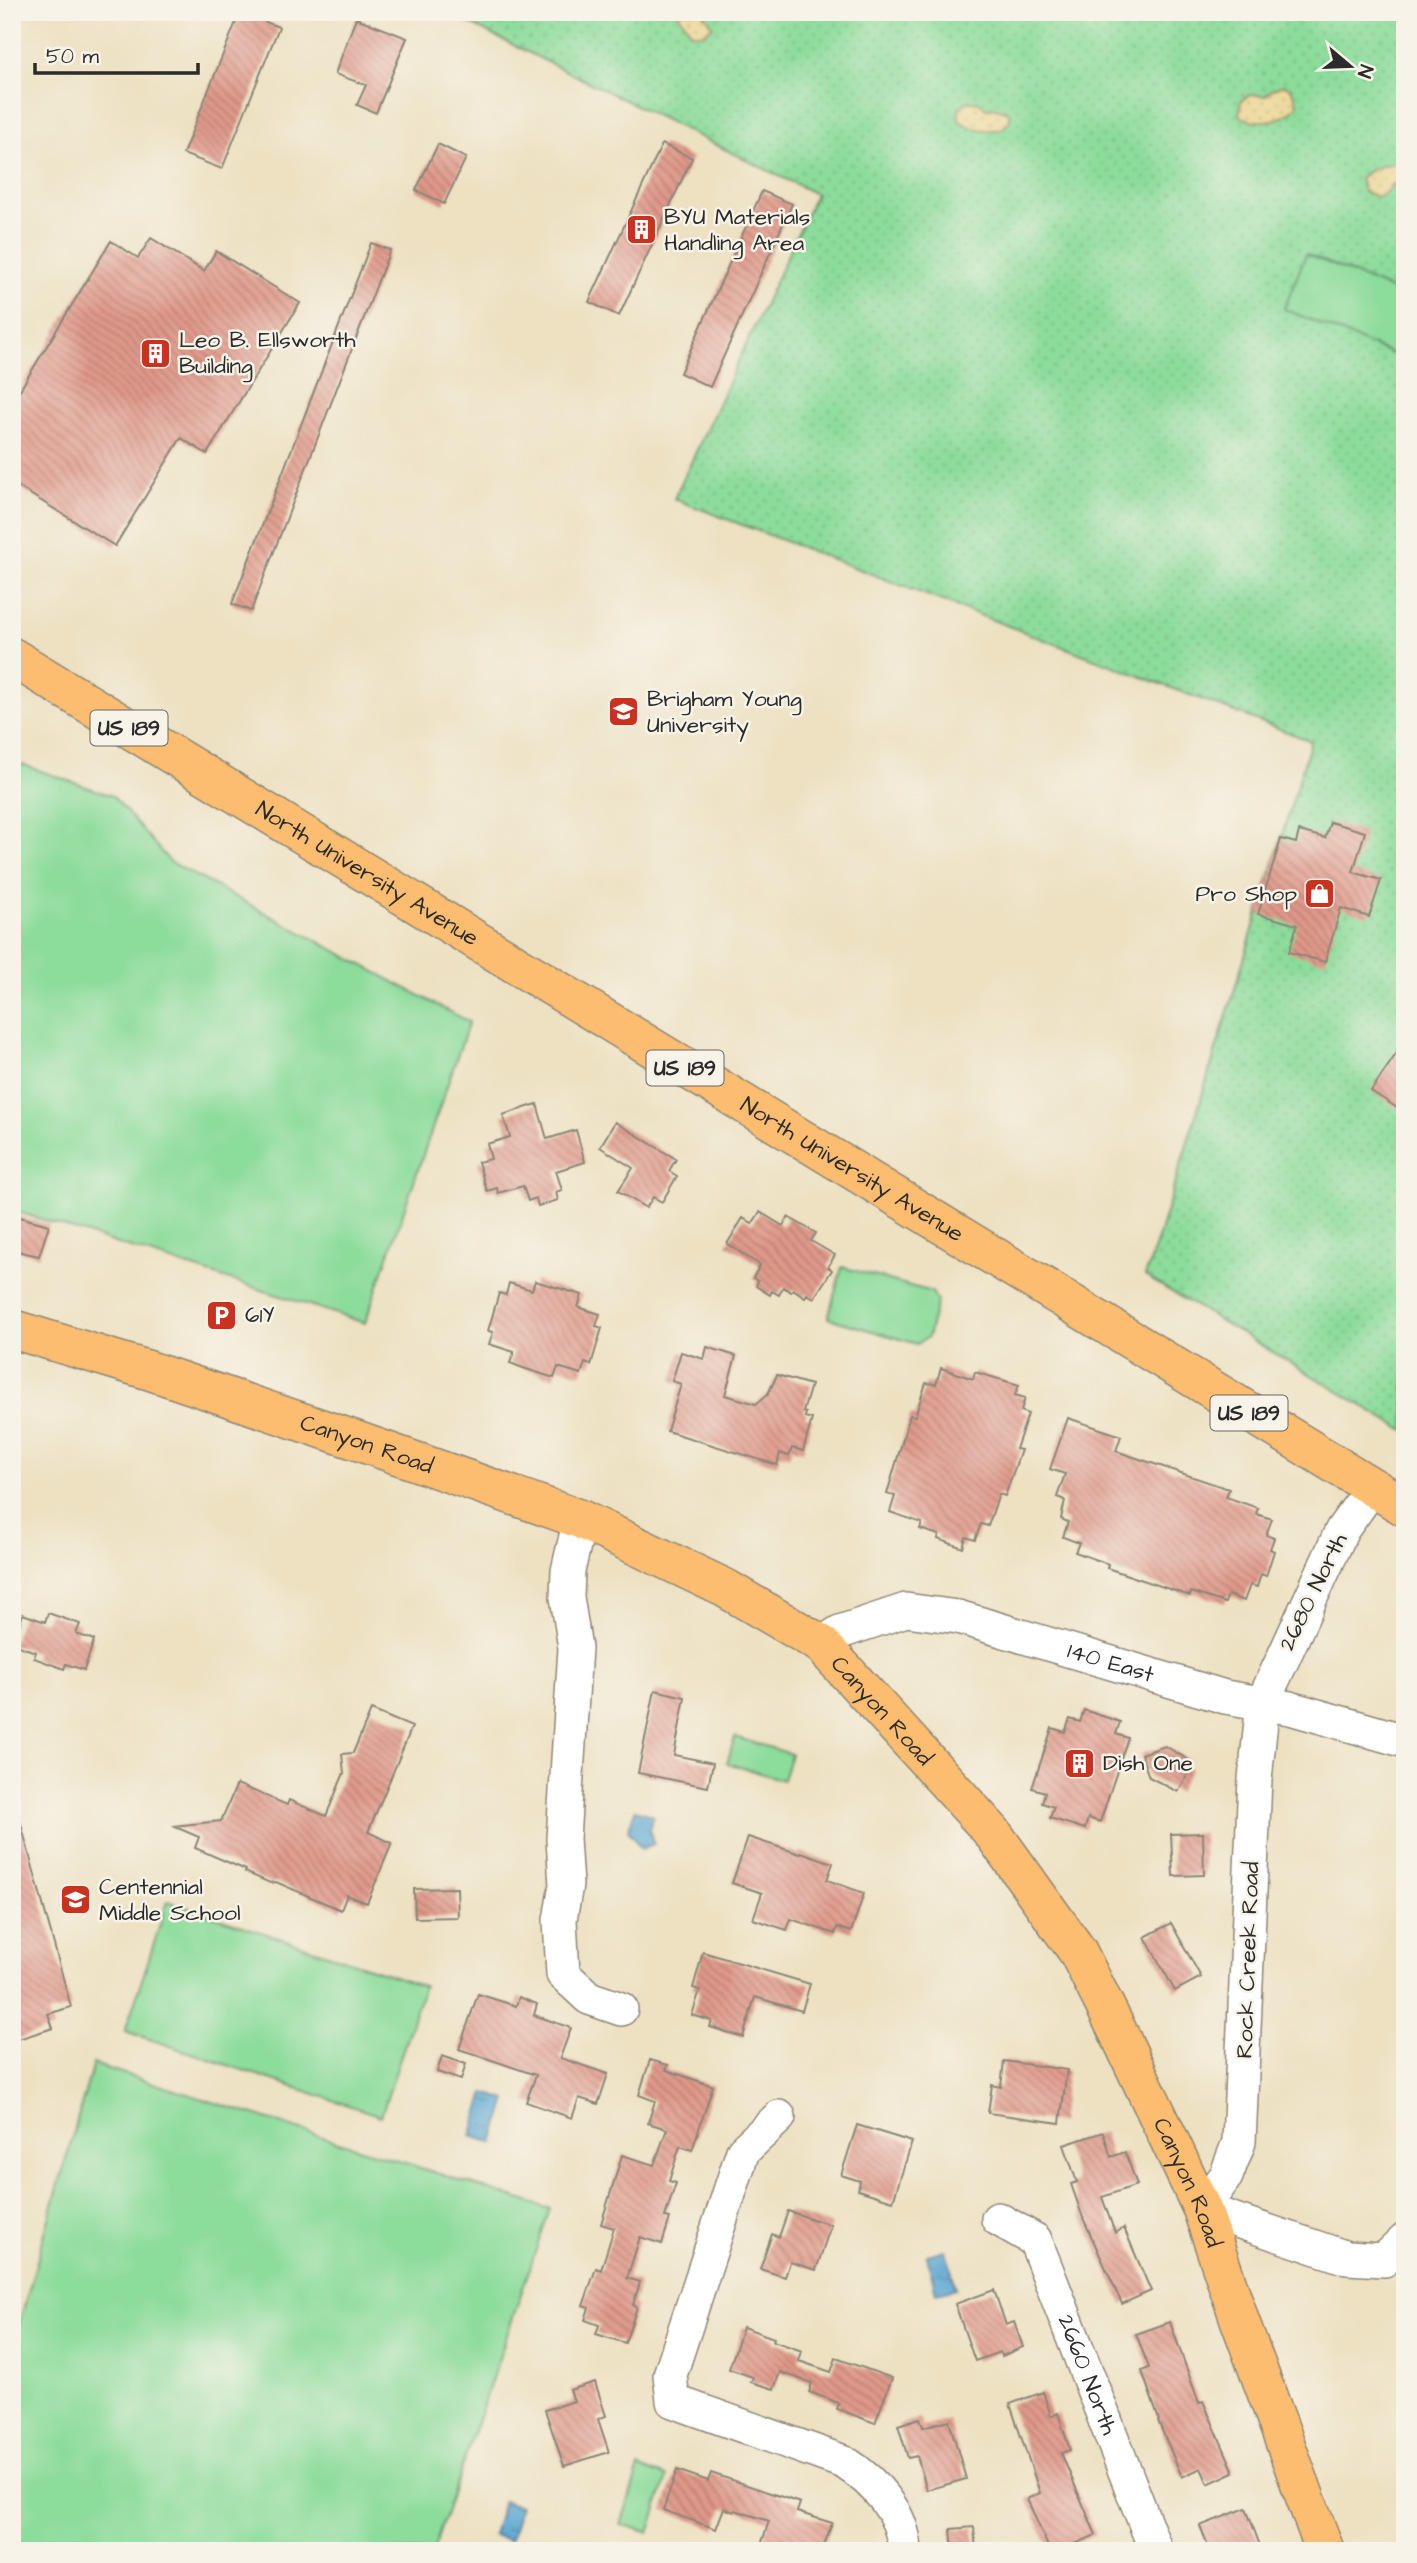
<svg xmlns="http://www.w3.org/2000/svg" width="1417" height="2563" viewBox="0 0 1417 2563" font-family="'Architects Daughter',sans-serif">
<defs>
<pattern id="grass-dots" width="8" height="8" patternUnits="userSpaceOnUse" patternTransform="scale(1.75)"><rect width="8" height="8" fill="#8cdc9b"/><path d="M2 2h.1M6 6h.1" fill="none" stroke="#79bd86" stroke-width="1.8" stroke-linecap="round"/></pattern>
<pattern id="sand-dots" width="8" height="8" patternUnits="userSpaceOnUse" patternTransform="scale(1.75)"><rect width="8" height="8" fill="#eeda9e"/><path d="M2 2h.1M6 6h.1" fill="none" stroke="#cb8" stroke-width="1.8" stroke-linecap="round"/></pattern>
<pattern id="water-ripples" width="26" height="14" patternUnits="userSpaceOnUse" patternTransform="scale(1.75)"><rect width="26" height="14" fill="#59a6d2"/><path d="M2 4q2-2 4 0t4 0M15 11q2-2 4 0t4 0" fill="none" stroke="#4a87ab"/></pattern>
<pattern id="building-back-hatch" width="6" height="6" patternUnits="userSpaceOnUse" patternTransform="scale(1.75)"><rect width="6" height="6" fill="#e0998a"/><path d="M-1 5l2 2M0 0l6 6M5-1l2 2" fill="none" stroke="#b67d71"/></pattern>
</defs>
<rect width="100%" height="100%" fill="#f7f3e8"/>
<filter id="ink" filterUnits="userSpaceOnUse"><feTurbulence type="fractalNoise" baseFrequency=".0143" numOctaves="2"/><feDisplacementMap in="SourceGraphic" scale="14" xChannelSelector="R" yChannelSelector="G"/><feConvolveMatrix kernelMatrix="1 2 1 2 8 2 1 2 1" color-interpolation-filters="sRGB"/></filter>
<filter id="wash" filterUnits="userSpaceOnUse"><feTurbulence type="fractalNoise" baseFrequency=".00686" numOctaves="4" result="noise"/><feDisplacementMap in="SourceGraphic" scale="28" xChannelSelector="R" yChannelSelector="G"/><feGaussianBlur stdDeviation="1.57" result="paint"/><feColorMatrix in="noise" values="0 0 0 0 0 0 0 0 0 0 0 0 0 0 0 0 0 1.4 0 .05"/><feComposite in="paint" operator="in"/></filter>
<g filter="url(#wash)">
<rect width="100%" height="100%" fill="#ede1c2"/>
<!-- grass -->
<path fill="url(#grass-dots)" stroke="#5c8463" stroke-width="2" d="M446,12H1405V1431L1145,1276L1157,1242L1311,741L674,499L816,194Z"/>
<!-- sand -->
<path fill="url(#sand-dots)" stroke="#8c8264" stroke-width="2" d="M677,12H703L713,26L703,34L692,33Z
M1283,85C1293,87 1295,95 1297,104C1287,122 1255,126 1239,115L1241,101C1251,92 1254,95 1265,96L1273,89Z
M978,101L986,109L992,107L1009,112L1010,120L1005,127C991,134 972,129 959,121V108L967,102Z
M1396,162L1405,165V183L1399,185L1393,184L1384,195L1378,197L1364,192L1360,179C1371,166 1382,167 1396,162Z"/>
<!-- garden -->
<path fill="#8cdc9b" stroke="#5c8463" stroke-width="2" d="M1306,254L1405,295V359L1284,309Z
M12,761L113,796L170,862L469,1022L365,1323L12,1210Z
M842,1267L932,1292L937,1302L928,1337L917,1344L828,1318Z
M735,1737L791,1754L783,1780L727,1763Z
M168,1901L424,1986L381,2116L125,2031Z
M93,2064L550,2209L433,2551H12V2349Z
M639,2468L667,2477L649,2533L621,2524Z"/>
<!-- water -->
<path fill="url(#water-ripples)" stroke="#42687e" stroke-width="2" d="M635,1810L654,1816L649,1829L654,1844L642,1849L628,1831Z
M485,2093L507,2100L493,2143L471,2136Z
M946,2250L956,2288L936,2293L927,2255Z
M503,2501L520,2506L510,2540L493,2535Z"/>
<g id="blocks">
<!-- building -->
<path fill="url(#building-back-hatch)" d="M240,12L279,27L222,169L183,154Z
M356,18L407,38L376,113L357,105L366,85L335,74Z
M438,144L466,158L444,204L416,190Z
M662,144L692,158L619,316L589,302Z
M762,191L792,204L710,387L680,373Z
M151,238L204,271L216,251L300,303L207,454L181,438L115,546L12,483V403L111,241L138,258Z
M371,243L390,250L251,611L232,604Z
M1330,822L1365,832L1353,872L1381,880L1369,917L1341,908L1325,962L1289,952L1297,925L1258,914L1281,839L1296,843L1299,831L1325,838Z
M1405,1041V1113L1371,1091Z
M537,1104L547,1139L576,1130L585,1162L556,1171L562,1190L556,1192L558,1200L538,1206L536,1198L528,1201L523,1186L498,1193L497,1188L487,1191L478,1162L491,1159L487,1144L510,1137L503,1115Z
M615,1122L676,1159L669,1171L677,1176L662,1202L653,1197L646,1208L618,1191L633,1168L600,1147Z
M760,1212L783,1226L788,1217L816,1233L811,1241L835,1255L828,1267L832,1270L814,1298L807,1294L805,1297L793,1289L791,1292L783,1287L779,1295L772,1291L770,1295L756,1286L758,1281L753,1278L760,1265L727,1244L743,1218L752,1224Z
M12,1215L49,1225L39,1256L12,1250Z
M535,1281L582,1295L578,1307L600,1314L596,1326L602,1328L591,1365L585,1363L581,1374L558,1367L554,1378L523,1368L510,1363L514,1352L489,1344L493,1332L488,1331L499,1293L506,1295L509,1283L532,1290Z
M707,1347L736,1356L725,1395L756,1404L768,1394L777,1375L811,1385L803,1412L806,1413L805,1417L812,1419L803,1451L792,1448L789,1456L780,1453L777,1465L667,1431L681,1384L672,1381L681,1352L704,1359Z
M941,1368L973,1379L975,1372L1019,1385L1015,1395L1025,1398L1021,1411L1028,1414L1016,1449L1021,1450L1005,1496L999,1494L988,1526L981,1524L975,1540L966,1537L963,1548L938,1539L939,1535L920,1529L922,1523L890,1512L895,1496L887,1494L910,1415L915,1416L926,1383L936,1384Z
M1068,1418L1121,1436L1116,1451L1229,1489L1226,1497L1258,1508L1256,1514L1272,1519L1266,1535L1274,1538L1270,1549L1274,1551L1266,1576L1261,1574L1257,1587L1250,1585L1244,1601L1228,1595L1225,1603L1191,1592L1190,1596L1107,1568L1108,1564L1075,1552L1079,1543L1063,1537L1068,1522L1061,1519L1065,1500L1057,1497L1065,1474L1050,1469Z
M48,1613L80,1624L76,1634L94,1640L84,1670L66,1664L64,1669L34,1658L36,1652L12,1644L23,1614L45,1622Z
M655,1690L685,1697L674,1755L713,1763L708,1787L638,1773Z
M371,1710L412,1727L368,1832L392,1843L367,1903L347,1895L341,1910L276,1882L270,1883L245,1872L246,1870L195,1848L199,1837L173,1826L221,1821L237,1784L287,1805L289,1800L326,1816L344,1773L342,1754L353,1753Z
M1084,1710L1120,1722L1116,1734L1128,1738L1100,1822L1088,1818L1085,1829L1050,1818L1054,1807L1042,1803L1045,1792L1032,1788L1052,1728L1065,1732L1070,1719L1080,1722Z
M1165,1746L1189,1760L1185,1765L1191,1769L1178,1792L1149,1777L1141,1754Z
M18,1813L71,2007L48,2014L53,2028L12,2041V1814Z
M1203,1833L1204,1875L1173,1876L1171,1834Z
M748,1837L800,1854L801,1852L833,1863L827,1880L864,1893L851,1932L837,1927L835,1934L791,1919L787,1930L753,1919L762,1893L732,1883Z
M457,1888L458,1917L415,1918L414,1889Z
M1171,1923L1201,1977L1175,1991L1145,1937Z
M703,1952L810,1984L802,2011L755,1997L743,2037L710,2027L712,2021L692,2015L700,1990L693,1988Z
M478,1994L516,2006L519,1997L537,2004L534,2015L571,2028L560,2058L608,2074L598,2104L579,2098L572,2118L526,2102L536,2075L459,2049Z
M442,2056L466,2064L461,2080L437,2072Z
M650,2060L668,2065L666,2070L713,2086L692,2150L680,2146L669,2181L676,2183L665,2217L670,2218L662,2244L640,2237L627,2278L640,2282L633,2305L637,2307L625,2343L596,2334L599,2325L585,2320L589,2308L583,2306L596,2268L601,2270L614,2228L601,2224L622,2155L654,2165L667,2129L648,2123L655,2101L639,2095Z
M1004,2061L1067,2070L1060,2123L988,2113L992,2085L1001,2087Z
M857,2125L912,2142L893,2201L858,2190L860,2181L841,2175Z
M1103,2132L1111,2157L1125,2152L1137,2185L1102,2197L1115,2233L1124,2228L1151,2291L1122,2304L1083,2218L1071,2184L1077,2182L1064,2145Z
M788,2211L831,2225L816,2270L790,2262L785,2277L760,2269L772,2234L779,2237Z
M994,2290L1006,2325L1014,2322L1023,2347L1002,2356L1000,2352L975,2361L955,2304Z
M1170,2322L1199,2403L1203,2401L1234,2472L1208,2484L1201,2468L1182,2477L1158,2421L1159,2420L1142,2371L1149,2368L1136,2334Z
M743,2327L774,2338L773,2341L802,2351L799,2361L831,2372L836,2358L892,2378L875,2423L837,2409L839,2403L809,2392L812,2383L780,2372L774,2389L751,2382L753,2377L729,2369Z
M595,2382L606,2416L598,2419L609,2452L564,2466L545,2410L574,2401L570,2390Z
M1043,2392L1051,2416L1058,2413L1070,2450L1061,2453L1096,2535L1059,2551H1050L1027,2499L1040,2493L1010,2404Z
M920,2418L923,2427L949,2420L966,2479L927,2490L917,2456L908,2458L898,2425Z
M677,2470L708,2481L711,2473L800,2503L797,2512L832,2523L822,2551H759L769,2521L735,2510L734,2512L724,2508L716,2529L663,2510Z
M1246,2508L1262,2551H1210L1200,2526Z
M974,2527L976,2551H953L951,2529Z"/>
</g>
</g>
<g filter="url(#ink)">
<use href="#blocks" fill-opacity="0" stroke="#8c8676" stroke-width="2"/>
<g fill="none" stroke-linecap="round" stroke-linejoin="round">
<defs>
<g id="minor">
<path d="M1372,1488L1342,1530L1263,1702L1255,1779L1239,2142L1226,2176L1202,2209L1347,2258L1384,2260L1405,2240"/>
<path d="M580,1519L568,1571L567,1597L575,1648L563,1839L566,1885L560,1920L563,1974L589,1998L621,2009"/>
<path id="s1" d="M821,1644L840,1632L906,1610L958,1617L1225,1697L1290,1708L1405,1741"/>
<path d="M779,2117L743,2151L670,2375L673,2401L844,2462C875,2482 903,2512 905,2551"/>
<path id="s2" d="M998,2219L1035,2240L1156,2551"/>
</g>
<g id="major">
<path id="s3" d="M12,1329L148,1370L349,1438L580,1519L725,1588L821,1644L992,1832L1078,1952L1123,2042L1202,2209L1240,2321L1325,2551"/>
</g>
<g id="highway">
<path id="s4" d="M12,657L1405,1507"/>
</g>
</defs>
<!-- minor casing -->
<use href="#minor" stroke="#8c8676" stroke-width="36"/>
<!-- major casing -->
<use href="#major" stroke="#8c8676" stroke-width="41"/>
<!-- highway casing -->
<use href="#highway" stroke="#8c8676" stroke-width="41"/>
<!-- minor -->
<use href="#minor" stroke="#fff" stroke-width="33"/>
<!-- major -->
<use href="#major" stroke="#fcbd6f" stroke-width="38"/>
<!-- highway -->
<use href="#highway" stroke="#fcbd6f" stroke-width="38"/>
</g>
</g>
<!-- icons -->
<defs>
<symbol id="building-square" viewBox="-11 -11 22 22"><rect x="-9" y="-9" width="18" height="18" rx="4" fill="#c8321e" stroke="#f7f3e8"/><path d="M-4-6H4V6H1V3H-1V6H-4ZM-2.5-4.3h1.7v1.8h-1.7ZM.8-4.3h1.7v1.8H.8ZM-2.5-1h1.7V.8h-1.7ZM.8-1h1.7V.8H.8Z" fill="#fff"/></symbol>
<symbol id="university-square" viewBox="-11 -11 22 22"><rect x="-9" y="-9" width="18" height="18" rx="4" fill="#c8321e" stroke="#f7f3e8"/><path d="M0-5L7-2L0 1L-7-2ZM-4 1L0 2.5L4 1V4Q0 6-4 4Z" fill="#fff"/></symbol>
<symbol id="shop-square" viewBox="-11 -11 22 22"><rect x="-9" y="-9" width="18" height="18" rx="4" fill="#c8321e" stroke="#f7f3e8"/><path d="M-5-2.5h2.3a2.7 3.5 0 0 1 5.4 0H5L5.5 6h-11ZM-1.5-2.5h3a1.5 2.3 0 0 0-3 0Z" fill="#fff"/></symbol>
<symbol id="parking-square" viewBox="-11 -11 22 22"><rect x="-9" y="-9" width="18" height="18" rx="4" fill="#c8321e" stroke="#f7f3e8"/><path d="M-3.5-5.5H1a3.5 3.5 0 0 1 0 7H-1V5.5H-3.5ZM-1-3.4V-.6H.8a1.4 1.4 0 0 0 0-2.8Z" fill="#fff"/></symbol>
<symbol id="school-square" viewBox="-11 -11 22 22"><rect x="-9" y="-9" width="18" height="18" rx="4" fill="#c8321e" stroke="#f7f3e8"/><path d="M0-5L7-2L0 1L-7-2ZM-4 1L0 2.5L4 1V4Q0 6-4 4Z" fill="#fff"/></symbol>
</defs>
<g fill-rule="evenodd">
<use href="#building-square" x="624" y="212" width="35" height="35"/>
<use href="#building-square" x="138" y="336" width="35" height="35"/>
<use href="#university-square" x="606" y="694" width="35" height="35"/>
<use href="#shop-square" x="1302" y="876" width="35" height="35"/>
<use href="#parking-square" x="204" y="1298" width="35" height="35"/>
<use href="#building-square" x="1062" y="1746" width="35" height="35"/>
<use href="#school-square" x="58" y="1882" width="35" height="35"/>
</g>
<g text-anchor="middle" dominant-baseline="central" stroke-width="5" stroke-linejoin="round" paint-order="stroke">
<!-- shield labels -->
<g fill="#f7f3e8" stroke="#686764" stroke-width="2">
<rect x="90.5" y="710.5" width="77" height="35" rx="5"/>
<rect x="646.5" y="1050.5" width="77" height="35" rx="5"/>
<rect x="1210.5" y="1395.5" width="77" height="35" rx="5"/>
</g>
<g font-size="21" font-weight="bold" fill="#2b2b2b">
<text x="129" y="728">US 189</text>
<text x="685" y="1068">US 189</text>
<text x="1249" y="1413">US 189</text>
</g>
<!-- poi labels -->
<g font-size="23" fill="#2b2b2b" stroke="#f7f3e8" text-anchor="start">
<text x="664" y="217">BYU Materials<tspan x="664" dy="26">Handling Area</tspan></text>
<text x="179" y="340">Leo B. Ellsworth<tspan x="179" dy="26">Building</tspan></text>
<text x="647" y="699">Brigham Young<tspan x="647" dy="26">University</tspan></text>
<text x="1297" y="894" text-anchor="end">Pro Shop</text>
<text x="245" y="1315">61Y</text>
<text x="1103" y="1763">Dish One</text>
<text x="99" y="1887">Centennial<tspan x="99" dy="26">Middle School</tspan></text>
</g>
<!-- street labels -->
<g font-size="23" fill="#2b2b2b" stroke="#f7f3e8">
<text stroke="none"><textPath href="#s4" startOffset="416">North University Avenue</textPath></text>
<text stroke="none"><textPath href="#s4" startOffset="984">North University Avenue</textPath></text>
<text stroke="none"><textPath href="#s3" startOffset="373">Canyon Road</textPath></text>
<text transform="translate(1313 1592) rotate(-64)">2680 North</text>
<text stroke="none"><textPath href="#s1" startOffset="304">140 East</textPath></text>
<text stroke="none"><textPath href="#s3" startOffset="961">Canyon Road</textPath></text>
<text transform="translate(1248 1960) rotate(-88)">Rock Creek Road</text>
<text stroke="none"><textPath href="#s3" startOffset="1528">Canyon Road</textPath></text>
<text stroke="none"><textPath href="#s2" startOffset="187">2660 North</textPath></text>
</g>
</g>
<!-- margin -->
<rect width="1417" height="2563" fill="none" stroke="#f7f3e8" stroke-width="42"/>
<!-- north arrow -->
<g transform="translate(1350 66) rotate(109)" stroke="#f7f3e8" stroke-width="5" paint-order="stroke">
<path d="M0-5L12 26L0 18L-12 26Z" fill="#2b2b2b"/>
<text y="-10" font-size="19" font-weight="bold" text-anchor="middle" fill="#2b2b2b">N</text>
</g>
<!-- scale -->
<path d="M35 63v10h163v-10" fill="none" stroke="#2b2b2b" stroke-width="3.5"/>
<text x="46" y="63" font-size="21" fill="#2b2b2b" stroke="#f7f3e8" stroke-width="5" paint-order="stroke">50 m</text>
</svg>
